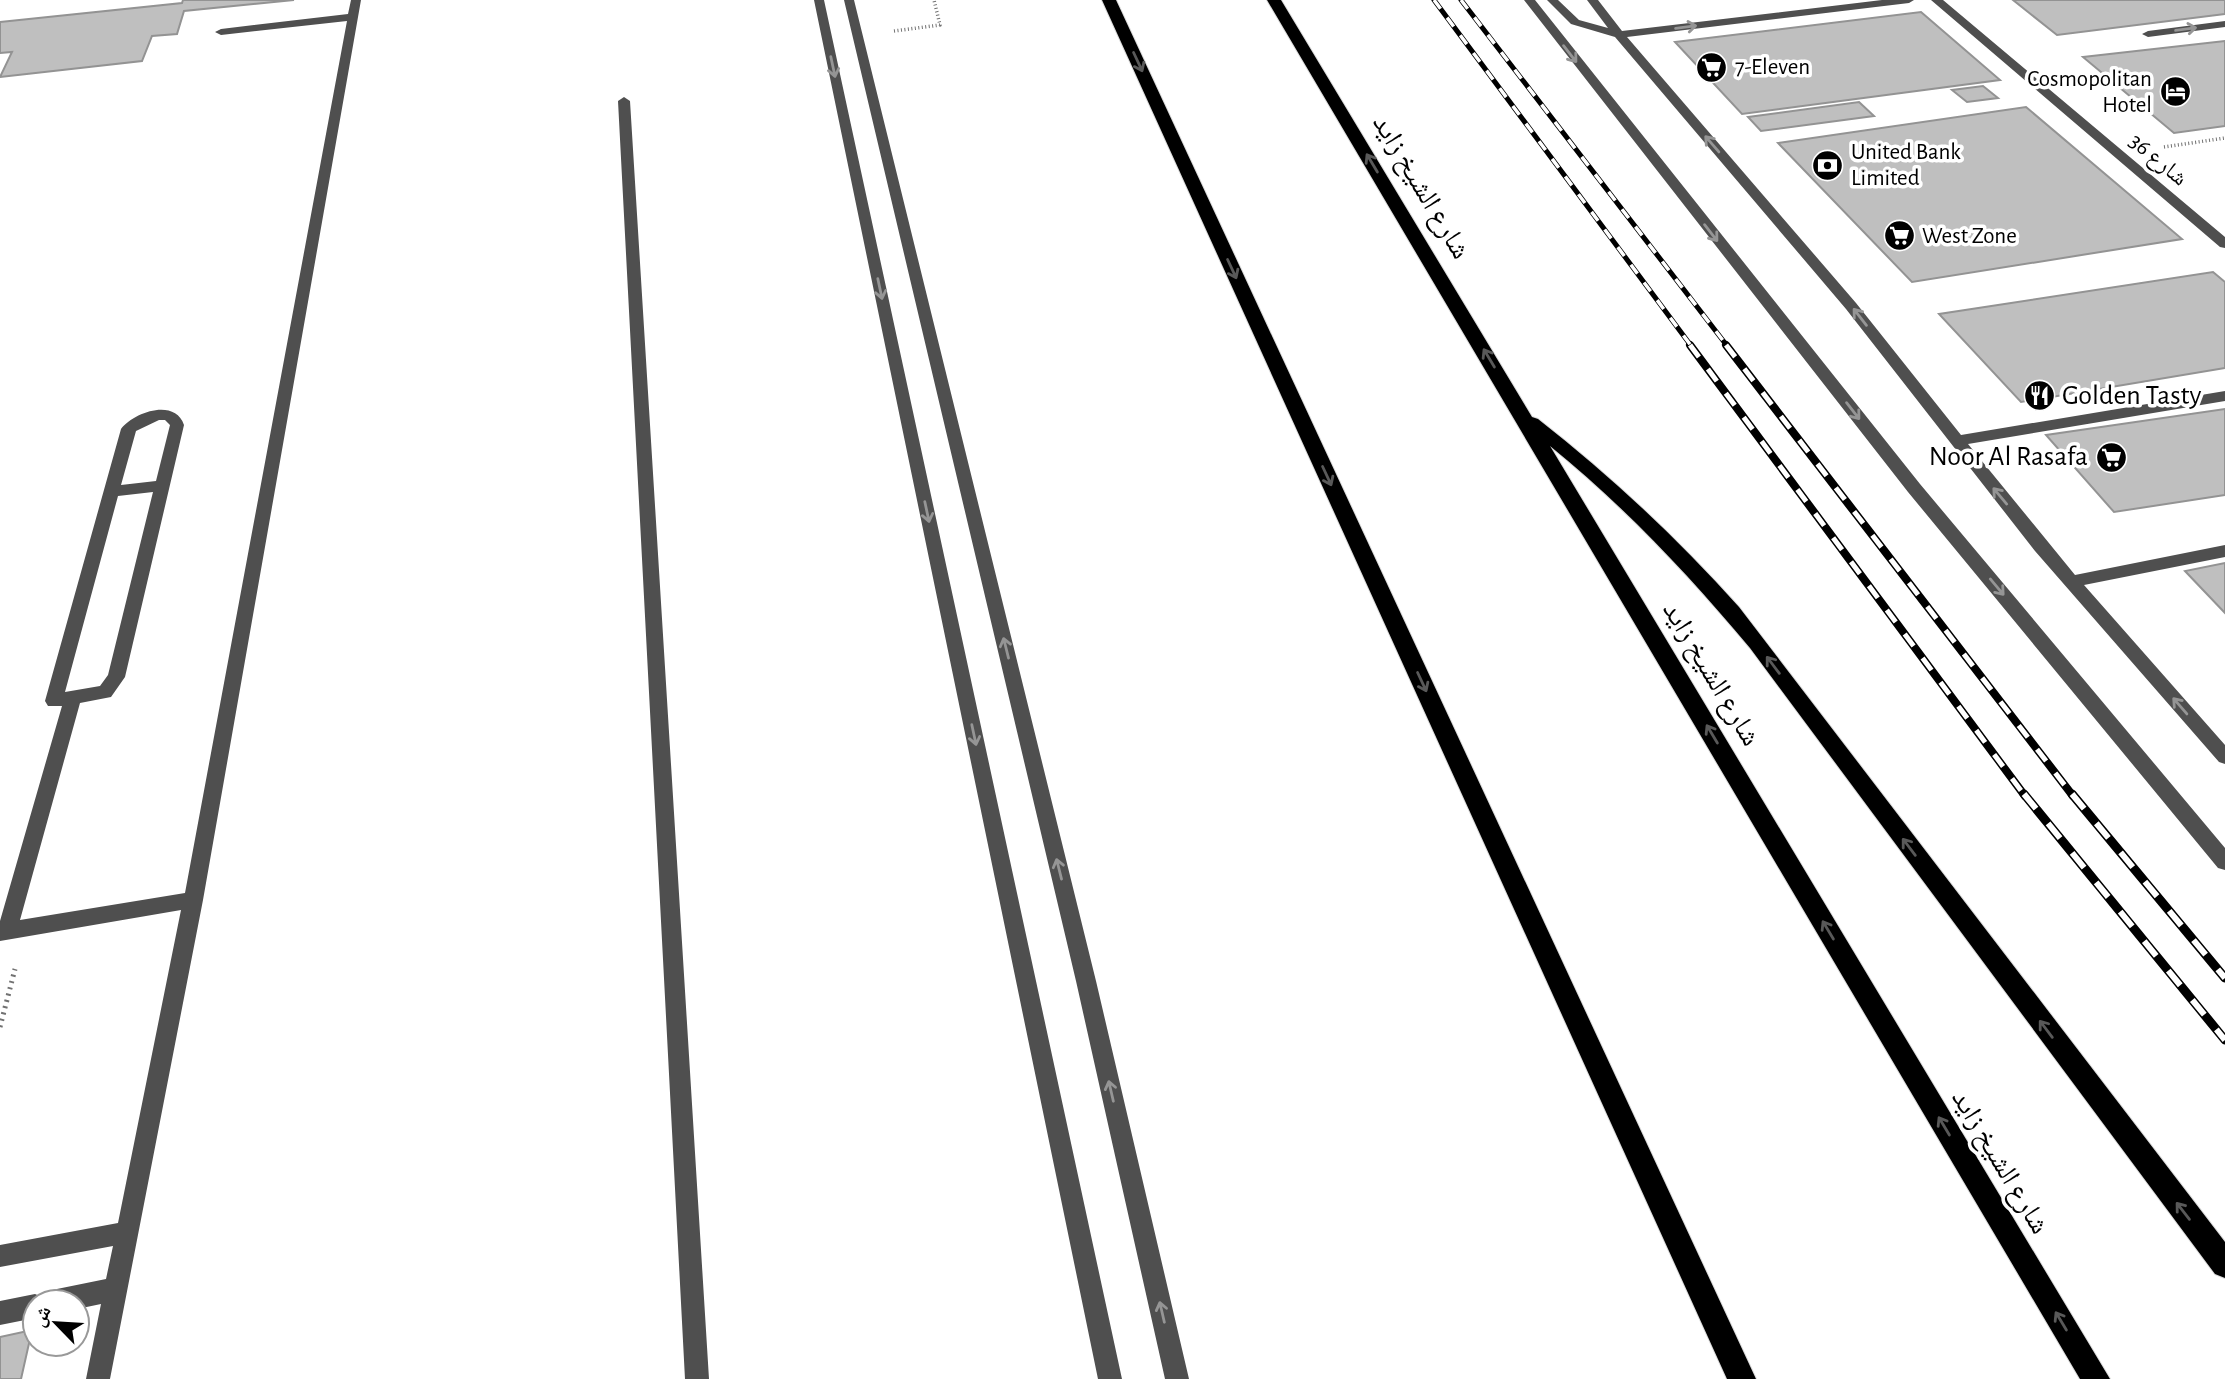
<svg xmlns="http://www.w3.org/2000/svg" width="2225" height="1379" viewBox="0 0 2225 1379" font-family="'Alegreya Sans','Noto Naskh Arabic',sans-serif">
<rect width="100%" height="100%" fill="#fff"/>
<!-- building -->
<path fill="#bfbfbf" stroke="#939393" stroke-width="2" d="M183,0H294L184,11L177,34L152,36L142,61L0,77L12,52L0,53V22L182,3Z
M2013,0H2225V14L2057,35Z
M1921,12L2000,80L1742,114L1675,42Z
M2225,41V126L2174,133L2083,57Z
M1983,86L1998,98L1967,102L1952,90Z
M1859,102L1874,116L1761,131L1748,117Z
M2026,107L2182,239L1912,282L1778,143Z
M2213,272L2225,282V368L2021,402L1939,314Z
M2225,409V495L2114,512L2046,435Z
M2225,563V613L2185,571Z
M32,1330L21,1379H0V1337Z"/>
<g fill="none" stroke-linecap="round" stroke-linejoin="round">
<defs>
<path id="highway" d="M1102,0H1116L1756,1379H1727Z
M1267,0H1281L1532,417L1538,419C1611,476 1677,538 1739,607L2225,1242V1278L2215,1274L1750,648C1689,575 1624,506 1550,446L2110,1379H2080Z"/>
</defs>
<!-- highway casing -->
<use href="#highway" stroke="#dbdbdb" stroke-width="2"/>
<!-- path-far1 -->
<path stroke="#717171" stroke-width="3.5" stroke-dasharray="1 2.5" stroke-linecap="butt" d="M894,31L940,25L934,0
M2164,147L2225,138"/>
<!-- path -->
<path stroke="#717171" stroke-width="5" stroke-dasharray="2 4.5" stroke-linecap="butt" d="M0,1027L15,969"/>
<!-- minor -->
<path fill="#4f4f4f" fill-rule="evenodd" d="M351,0H361L203,900L110,1379H86L101,1304L77,1309V1302H35V1318L0,1325V1301L35,1294L42,1297L52,1290L106,1279L113,1246L0,1267V1245L118,1223L181,910L0,941V921L62,706H48L45,701L121,429C134,412 175,398 184,425L125,677L111,697L80,703L20,920L185,893L347,21L221,35L215,32L221,29L348,14ZM159,420H165L170,425L156,481L121,485L136,431ZM153,492L108,675L100,686L65,692L118,496Z
M814,0H824L1122,1379H1098Z
M844,0H854L1096,981L1189,1379H1165L1076,981Z
M1524,0H1535L1920,484L2225,848V870L2218,868L1908,492Z
M1547,0H1558L1579,20L1608,28L1587,0H1598L1622,31L1882,0H1914L1909,3L1627,37L1856,303L1961,435L2225,391V401L1968,444L2075,575L2225,545V557L2084,585L2225,745V764L2219,762L2035,551L1846,309L1615,37L1571,24Z
M1931,0H1943L2225,237V248L2220,247Z
M2225,21V27L2148,37L2142,34L2148,31Z
M624,97L630,101L709,1379H685L618,101Z"/>
<!-- highway -->
<use href="#highway" fill="#000" fill-rule="evenodd"/>
<defs>
<path id="rail-far2" d="M1434,0L1692,347
M1461,0L1728,347"/>
<path id="rail-far1" d="M1690,345L2025,796
M1726,345L2073,796"/>
<path id="rail" d="M2024,794L2225,1040
M2072,794L2225,978"/>
</defs>
<!-- rail-far2 casing -->
<use href="#rail-far2" stroke="#000" stroke-width="5"/>
<!-- rail-far1 casing -->
<use href="#rail-far1" stroke="#000" stroke-width="8"/>
<!-- rail casing -->
<use href="#rail" stroke="#000" stroke-width="9"/>
<!-- rail-far2 -->
<use href="#rail-far2" stroke="#fff" stroke-width="3.5" stroke-dasharray="11" stroke-linecap="butt"/>
<!-- rail-far1 -->
<use href="#rail-far1" stroke="#fff" stroke-width="5" stroke-dasharray="15" stroke-linecap="butt"/>
<!-- rail -->
<use href="#rail" stroke="#fff" stroke-width="6" stroke-dasharray="19" stroke-linecap="butt"/>
</g>
<!-- one-way arrows -->
<defs><path id="oneway-shaft" d="M-6 0H5M1.5-3L5.5 0L1.5 3" fill="none" stroke-width="1.6" stroke-linecap="round" stroke-linejoin="round" transform="scale(1.75)"/></defs>
<g stroke="#959595">
<use href="#oneway-shaft" transform="translate(1686 27) rotate(-7)"/>
<use href="#oneway-shaft" transform="translate(2186 29) rotate(-8)"/>
<use href="#oneway-shaft" transform="translate(1570 54) rotate(52)"/>
<use href="#oneway-shaft" transform="translate(833 67) rotate(78)"/>
<use href="#oneway-shaft" transform="translate(1712 144) rotate(-131)"/>
<use href="#oneway-shaft" transform="translate(1711 233) rotate(52)"/>
<use href="#oneway-shaft" transform="translate(880 289) rotate(78)"/>
<use href="#oneway-shaft" transform="translate(1860 317) rotate(-128)"/>
<use href="#oneway-shaft" transform="translate(1853 411) rotate(52)"/>
<use href="#oneway-shaft" transform="translate(2000 496) rotate(-130)"/>
<use href="#oneway-shaft" transform="translate(927 512) rotate(78)"/>
<use href="#oneway-shaft" transform="translate(1997 587) rotate(50)"/>
<use href="#oneway-shaft" transform="translate(1006 648) rotate(-104)"/>
<use href="#oneway-shaft" transform="translate(2180 706) rotate(-131)"/>
<use href="#oneway-shaft" transform="translate(974 735) rotate(78)"/>
<use href="#oneway-shaft" transform="translate(1059 869) rotate(-104)"/>
<use href="#oneway-shaft" transform="translate(1111 1091) rotate(-103)"/>
<use href="#oneway-shaft" transform="translate(1162 1312) rotate(-103)"/>
</g>
<g stroke="#595959">
<use href="#oneway-shaft" transform="translate(1138 62) rotate(65)"/>
<use href="#oneway-shaft" transform="translate(1372 163) rotate(-121)"/>
<use href="#oneway-shaft" transform="translate(1232 269) rotate(65)"/>
<use href="#oneway-shaft" transform="translate(1489 358) rotate(-121)"/>
<use href="#oneway-shaft" transform="translate(1327 476) rotate(65)"/>
<use href="#oneway-shaft" transform="translate(1773 665) rotate(-127)"/>
<use href="#oneway-shaft" transform="translate(1422 682) rotate(65)"/>
<use href="#oneway-shaft" transform="translate(1712 734) rotate(-121)"/>
<use href="#oneway-shaft" transform="translate(1909 847) rotate(-127)"/>
<use href="#oneway-shaft" transform="translate(1828 930) rotate(-121)"/>
<use href="#oneway-shaft" transform="translate(2046 1029) rotate(-127)"/>
<use href="#oneway-shaft" transform="translate(1944 1126) rotate(-121)"/>
<use href="#oneway-shaft" transform="translate(2183 1211) rotate(-128)"/>
<use href="#oneway-shaft" transform="translate(2061 1321) rotate(-121)"/>
</g>
<!-- icons -->
<defs>
<symbol id="supermarket-disc" viewBox="-11 -11 22 22"><circle r="9.5" fill="#000" stroke="#fff"/><path d="M-6-5.5h2.5l.6 2H6L4.5 2H-2.5L-4.4-4H-6ZM-1.5 3.2a1.3 1.3 0 1 0 .1 0ZM3 3.2a1.3 1.3 0 1 0 .1 0Z" fill="#fff"/></symbol>
<symbol id="hotel-disc" viewBox="-11 -11 22 22"><circle r="9.5" fill="#000" stroke="#fff"/><path d="M-6-4.5h1.5V1H6V5H4.5V3h-9V5H-6ZM-4 0a1.8 1.8 0 1 1 3.6 0ZM.5 0V-2.5h3Q6-2.5 6 0Z" fill="#fff"/></symbol>
<symbol id="bank-disc" viewBox="-11 -11 22 22"><circle r="9.5" fill="#000" stroke="#fff"/><path d="M-6-4H6V4H-6ZM0-2.3a2.3 2.3 0 1 0 0 4.6a2.3 2.3 0 1 0 0-4.6Z" fill="#fff"/></symbol>
<symbol id="restaurant-disc" viewBox="-11 -11 22 22"><circle r="9.5" fill="#000" stroke="#fff"/><path d="M-5-6h1v4h1v-4h1v4h1v-4h1v5L-1.5 .5V6h-2V.5L-5-1ZM5-6V6H3V1.5H1.5Q1.5-4 5-6Z" fill="#fff"/></symbol>
</defs>
<g fill-rule="evenodd">
<use href="#supermarket-disc" x="1694" y="50" width="35" height="35"/>
<use href="#hotel-disc" x="2158" y="74" width="35" height="35"/>
<use href="#bank-disc" x="1810" y="148" width="35" height="35"/>
<use href="#supermarket-disc" x="1882" y="218" width="35" height="35"/>
<use href="#restaurant-disc" x="2022" y="378" width="35" height="35"/>
<use href="#supermarket-disc" x="2094" y="440" width="35" height="35"/>
</g>
<g text-anchor="middle" dominant-baseline="central" stroke-width="7" stroke-linejoin="round" paint-order="stroke">
<!-- far-poi labels -->
<g font-size="23" fill="#000" stroke="#fff" text-anchor="start">
<text x="1735" y="67">7-Eleven</text>
<text x="2152" y="79" text-anchor="end">Cosmopolitan<tspan x="2152" dy="26">Hotel</tspan></text>
<text x="1851" y="152">United Bank<tspan x="1851" dy="26">Limited</tspan></text>
<text x="1922" y="236">West Zone</text>
</g>
<!-- far-street labels -->
<g font-size="23" fill="#000" stroke="#fff">
<text transform="translate(2158 160) rotate(40)">شارع 36</text>
</g>
<!-- street labels -->
<g font-size="28" fill="#000" stroke="#fff">
<text transform="translate(1421 187) rotate(59)">شارع الشيخ زايد</text>
<text transform="translate(1711 674) rotate(59)">شارع الشيخ زايد</text>
<text transform="translate(2000 1162) rotate(59)">شارع الشيخ زايد</text>
</g>
<!-- poi labels -->
<g font-size="28" fill="#000" stroke="#fff" text-anchor="start">
<text x="2062" y="396">Golden Tasty</text>
<text x="2088" y="457" text-anchor="end">Noor Al Rasafa</text>
</g>
</g>
<!-- north arrow -->
<g transform="translate(56 1323) rotate(295)"><circle r="33" fill="#ffffff" stroke="#999999" stroke-width="2"/>
<path d="M0-5L12 26L0 18L-12 26Z" fill="#000000"/>
<text y="-10" font-size="19" font-weight="bold" text-anchor="middle" fill="#000000">ش</text>
</g>
</svg>
